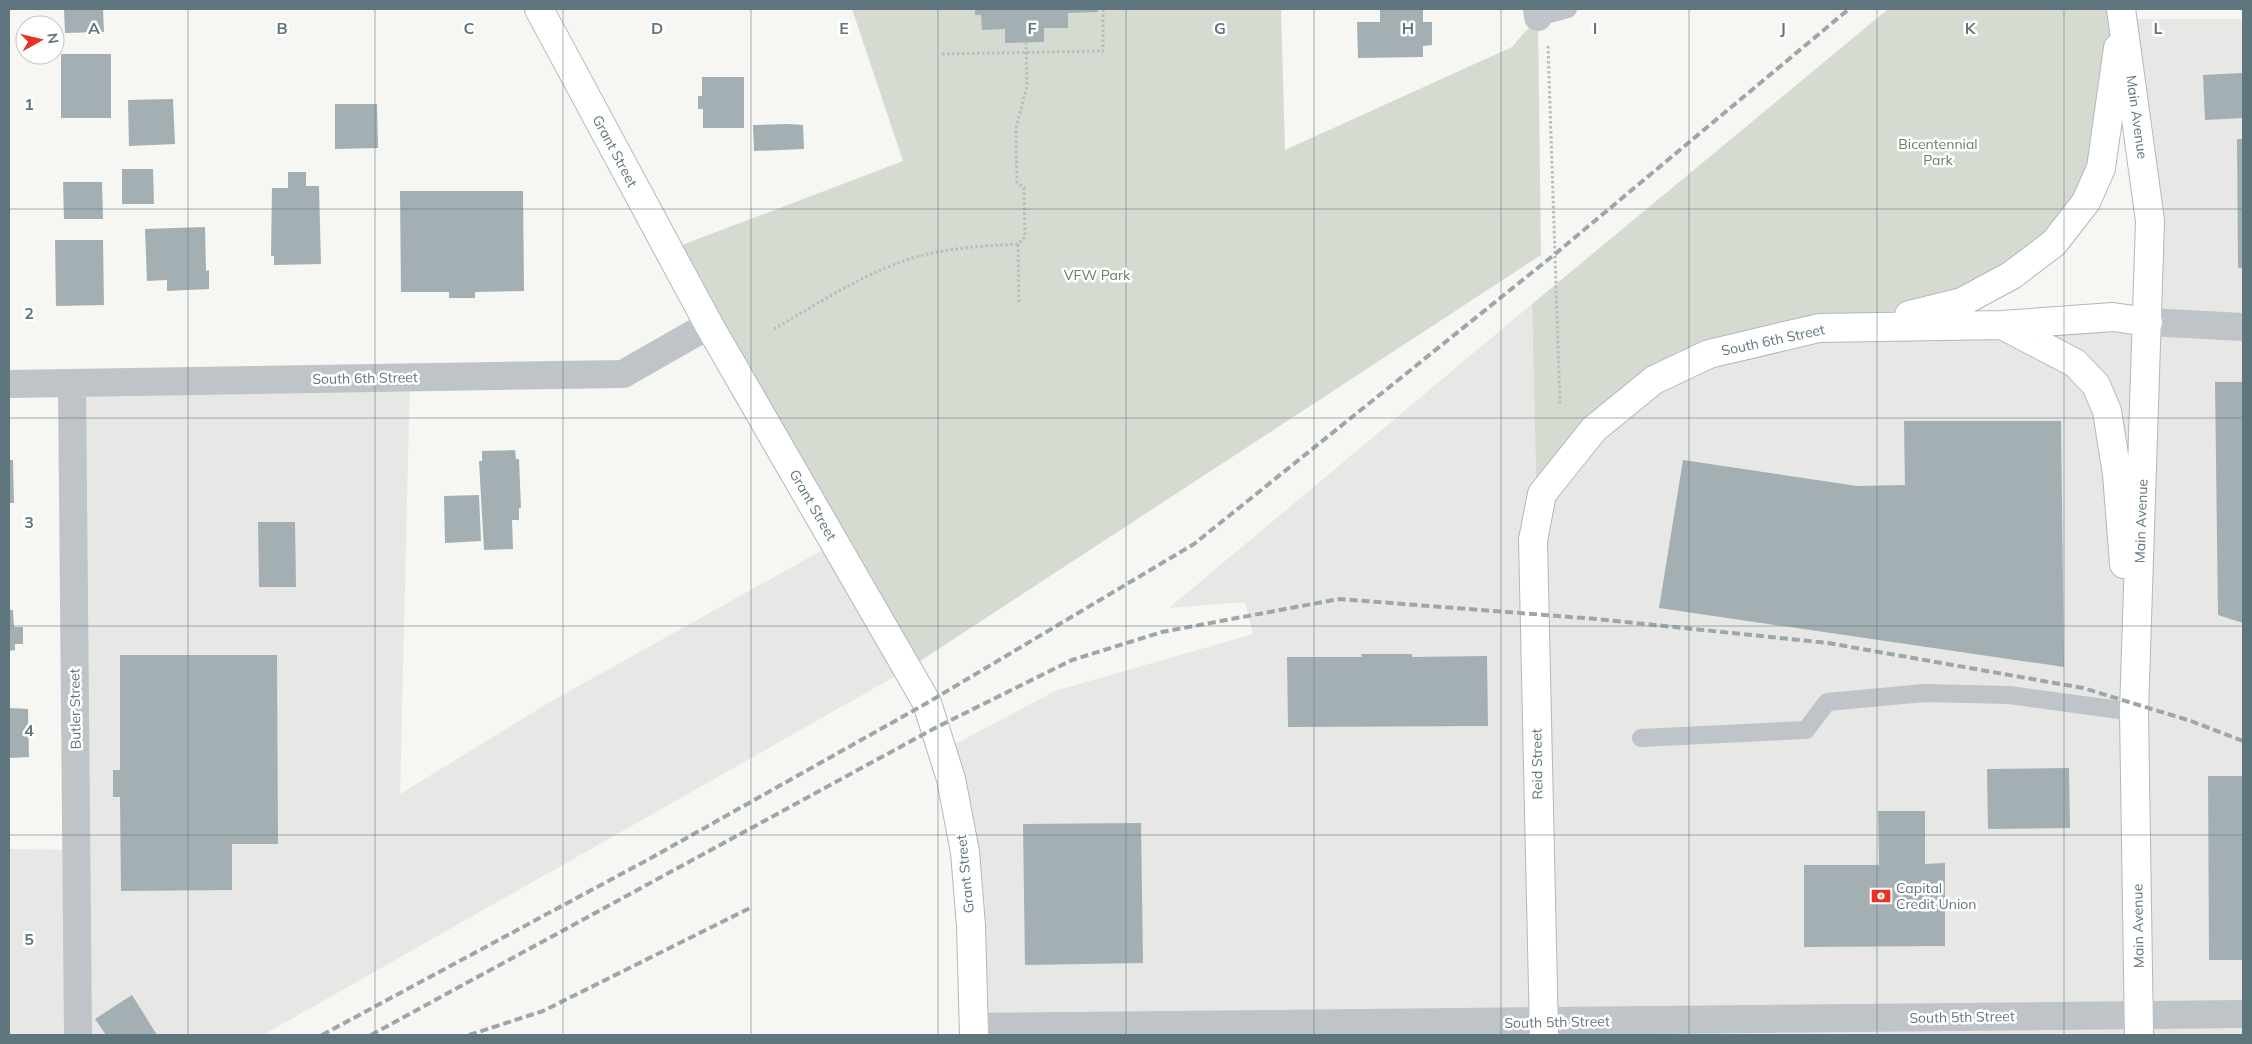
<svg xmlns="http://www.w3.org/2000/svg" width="2252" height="1044" viewBox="0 0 2252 1044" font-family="Mulish,sans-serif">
<rect width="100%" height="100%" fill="#f6f6f2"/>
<!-- built -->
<path fill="#e7e7e6" d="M2121,19H2243V1035H1544L1543,1022L974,1027L942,751L1055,691L1253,634L1245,602L1169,608L1532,304L1537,512L1654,380L1819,328L2148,321Z
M410,377L400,794L550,702L835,543L908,669L263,1035H9V849L76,850L72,383Z"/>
<!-- green -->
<path fill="#d6dbd1" d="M852,9H1281L1285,150L1512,47L1538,17L1541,255L908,669L669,250L903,161Z
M1888,9H2121L2086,202L1962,302L1654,380L1537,516L1532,304Z"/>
<!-- building -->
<path fill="#a3afb2" d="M64,9H103L104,32L65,33Z
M975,9H1098V12L1068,13V28H1044V42L1005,43V29L982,30L981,15H975Z
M1380,9H1423V22H1432V45L1423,46V57L1358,58L1357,22H1380Z
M61,54H111V118H61Z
M2243,73V118L2205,120L2203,75Z
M702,77H744V128H703V109H698V96H702Z
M173,99L175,144L129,146L128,100Z
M335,104H377L378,148L335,149Z
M787,124L803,125L804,149L754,151L753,125Z
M2237,139H2243V268H2238Z
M122,169H153L154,204H122Z
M288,172H306V186H319L321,264L274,265V256H271L272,188H288Z
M63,182H102L103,219H64Z
M400,191H523L524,291L475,292V298H449V292H401Z
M205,227L206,271L209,270V289L167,291V280L147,281L145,229Z
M55,240H103L104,305L56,306Z
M2215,382H2243V623L2218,615Z
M1904,421H2061L2064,667L1659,608L1683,460L1857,486L1905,485Z
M515,450L516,459H519L521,508H519V520H512L513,549L484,550L479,461H482V451Z
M9,460H13L14,503H9Z
M479,495L481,541L445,543L444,496Z
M258,522H295L296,587H259Z
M9,610H13L14,627H23V644H15V650L9,651Z
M1361,654H1412V657L1487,656L1488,726L1288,727L1287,657H1362Z
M120,655H277L278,844H232V890L121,891L120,797H113V770H120Z
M9,708L28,709L29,757L9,758Z
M2069,768L2070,828L1988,829L1987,769Z
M2208,776H2243V960H2209Z
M1878,811H1925V864L1945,863V946L1804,947V865H1879Z
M1141,823L1143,963L1025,965L1023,824Z
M132,995L157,1035H106L95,1019Z"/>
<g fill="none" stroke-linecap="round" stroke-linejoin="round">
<defs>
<path id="secondary" d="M539,9L709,325L927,703L951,779L965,852L971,926L974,1035
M2121,9L2150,221L2134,712L2139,1035
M1909,315L1962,302L2012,275L2054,243L2086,202L2101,168L2118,48
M2002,325L2075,363L2096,385L2107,411L2117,474L2124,564
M1544,1035L1533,540L1542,494L1594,429L1654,380L1709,354L1819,328L2002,325L2113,317L2148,322"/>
</defs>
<!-- secondary casing -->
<use href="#secondary" stroke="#b1b8bb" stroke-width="30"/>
<!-- path -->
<path stroke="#b8bdbe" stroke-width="3" stroke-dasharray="2.5 2.5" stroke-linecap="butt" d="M1548,46L1560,404
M942,54L1103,51V9
M1019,302L1018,244L1025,237L1024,188L1017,182L1016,128L1027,86L1026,43
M774,329C817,304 861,275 909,259C945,248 981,246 1018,244"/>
<!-- lane -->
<path stroke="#bec4c7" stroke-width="18" d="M1538,17L1568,9
M1641,738L1806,730L1827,702L1924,693L2009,695L2134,712"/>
<!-- street -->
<path stroke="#bec4c7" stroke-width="28" d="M1537,9L1538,17
M2148,322L2243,327
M72,383L78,1035
M9,384L623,374L709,325
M974,1027L2243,1014"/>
<!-- secondary -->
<use href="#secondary" stroke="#fff" stroke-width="28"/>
<!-- rail -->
<path stroke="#9da7ab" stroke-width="4" stroke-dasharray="8 4" stroke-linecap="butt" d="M322,1035L651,858L927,703L1194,544L1555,254L1849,9
M371,1035L935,728L1072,660L1162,632L1339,599L1597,619L1828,643L2083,688L2191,721L2243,741
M469,1035L543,1011L752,907"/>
</g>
<!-- grid -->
<path fill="none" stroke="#60767e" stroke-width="1" stroke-opacity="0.55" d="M188,9V1035M375,9V1035M563,9V1035M751,9V1035M938,9V1035M1126,9V1035M1314,9V1035M1501,9V1035M1689,9V1035M1877,9V1035M2064,9V1035M9,209H2243M9,418H2243M9,626H2243M9,835H2243"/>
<!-- icons -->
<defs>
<symbol id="bank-bare" viewBox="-9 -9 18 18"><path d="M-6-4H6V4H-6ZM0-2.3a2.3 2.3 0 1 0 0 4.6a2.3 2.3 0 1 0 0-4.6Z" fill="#e73322" stroke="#fff" stroke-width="2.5" paint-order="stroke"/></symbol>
</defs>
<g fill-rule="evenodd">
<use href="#bank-bare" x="1867" y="882" width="28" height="28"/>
</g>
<g text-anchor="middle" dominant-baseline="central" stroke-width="5" stroke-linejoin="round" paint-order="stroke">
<!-- street labels -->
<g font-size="14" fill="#60767e" stroke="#fff">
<text transform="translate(2137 117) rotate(82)">Main Avenue</text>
<text transform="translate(615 151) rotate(62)">Grant Street</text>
<text transform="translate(1773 340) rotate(-12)">South 6th Street</text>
<text transform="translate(365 378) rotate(-1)">South 6th Street</text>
<text transform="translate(813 505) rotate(60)">Grant Street</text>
<text transform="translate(2141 521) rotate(-88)">Main Avenue</text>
<text transform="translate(75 709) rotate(-91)">Butler Street</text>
<text transform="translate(1537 764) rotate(-91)">Reid Street</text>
<text transform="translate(965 874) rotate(-96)">Grant Street</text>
<text transform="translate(2138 926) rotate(-91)">Main Avenue</text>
<text transform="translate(1962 1017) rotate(-1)">South 5th Street</text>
<text transform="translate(1557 1022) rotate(-1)">South 5th Street</text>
</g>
<!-- park labels -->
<g font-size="14" fill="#6c7b63" stroke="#fff">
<text x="1938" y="144">Bicentennial<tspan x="1938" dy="16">Park</tspan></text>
<text x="1097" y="275">VFW Park</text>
</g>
<!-- poi labels -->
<g font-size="14" fill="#60767e" stroke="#fff" text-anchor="start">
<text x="1896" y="888">Capital<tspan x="1896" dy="16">Credit Union</tspan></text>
</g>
</g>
<g font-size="16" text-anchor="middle" font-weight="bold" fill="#60767e" stroke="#fff" stroke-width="5" stroke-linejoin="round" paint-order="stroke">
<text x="94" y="34">A</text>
<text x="282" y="34">B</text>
<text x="469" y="34">C</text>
<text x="657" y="34">D</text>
<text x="844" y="34">E</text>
<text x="1032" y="34">F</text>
<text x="1220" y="34">G</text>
<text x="1408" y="34">H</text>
<text x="1595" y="34">I</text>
<text x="1783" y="34">J</text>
<text x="1970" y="34">K</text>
<text x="2158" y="34">L</text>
<text x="29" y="110">1</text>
<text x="29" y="319">2</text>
<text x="29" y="528">3</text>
<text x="29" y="736">4</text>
<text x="29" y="945">5</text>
</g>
<!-- border -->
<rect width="2252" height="1044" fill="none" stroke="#60767e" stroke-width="20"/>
<!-- north arrow -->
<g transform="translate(40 40) rotate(82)"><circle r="24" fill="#ffffff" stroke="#bfc8cb"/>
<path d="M0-4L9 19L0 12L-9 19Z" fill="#e73322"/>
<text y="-8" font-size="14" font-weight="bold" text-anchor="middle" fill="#60767e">N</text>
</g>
</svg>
